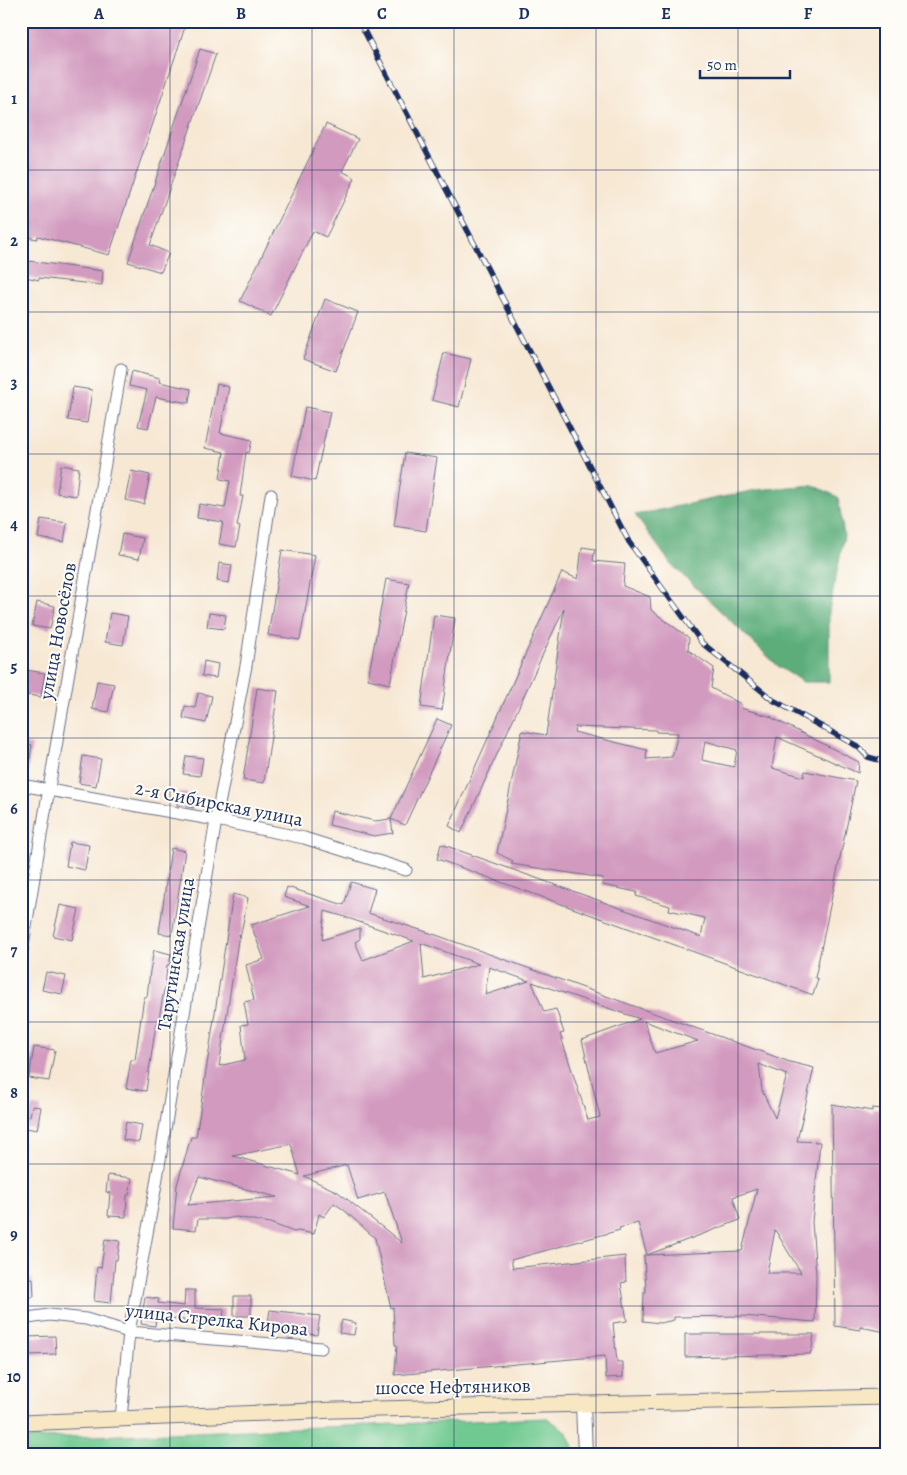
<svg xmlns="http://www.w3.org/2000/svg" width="907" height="1475" viewBox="0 0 907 1475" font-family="Alegreya,serif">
<rect width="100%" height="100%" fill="#fdfcf7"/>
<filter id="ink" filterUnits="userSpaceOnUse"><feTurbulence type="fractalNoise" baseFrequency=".02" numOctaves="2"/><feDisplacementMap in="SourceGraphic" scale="10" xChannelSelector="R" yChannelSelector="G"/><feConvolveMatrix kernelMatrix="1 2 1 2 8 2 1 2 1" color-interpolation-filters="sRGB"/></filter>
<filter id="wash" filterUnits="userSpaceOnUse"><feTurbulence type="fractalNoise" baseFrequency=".0096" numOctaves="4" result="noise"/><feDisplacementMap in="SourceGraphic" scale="20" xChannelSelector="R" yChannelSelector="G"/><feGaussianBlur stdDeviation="1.12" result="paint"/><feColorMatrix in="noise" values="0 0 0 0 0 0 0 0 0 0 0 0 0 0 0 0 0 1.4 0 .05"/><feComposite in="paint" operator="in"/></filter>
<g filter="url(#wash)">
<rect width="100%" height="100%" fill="#f7e8d4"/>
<!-- green -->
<path fill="#6fc990" stroke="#457c77" d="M547,1418L566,1431L576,1454H21V1439Z"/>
<!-- forest -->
<path fill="#5bad7a" stroke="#3b6e6c" d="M813,485L838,497L844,536L829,611V682H803L779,667L671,564L635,515L756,490Z"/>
<g id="blocks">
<!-- building -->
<path fill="#d29abf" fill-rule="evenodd" d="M21,21H187L109,255L38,236L37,239L21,236V222L25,210H21Z
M200,49L216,54L150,245L169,253L161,272L128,262Z
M326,124L358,139L342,171L355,178L326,237L313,231L271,316L240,301Z
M21,260L103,271L102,285L39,278V280L21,276Z
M325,299L358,312L336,371L303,359Z
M444,353L471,359L459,407L432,400Z
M132,371L160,378L159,382L191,389L189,403L156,397L148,428L138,426L147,390L129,386Z
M217,384L229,387L220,433L252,440L249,453L246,452L240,496H243L237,526L240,527L236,547L219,544L223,522L197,518L199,504L225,508L230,481L220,479L224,452L205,448Z
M73,387L92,390L87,423L68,420Z
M305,407L330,412L315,481L292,476Z
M405,453L437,458L426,531L394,526Z
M61,465L79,468L76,496L57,493Z
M131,471L150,475L144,504L125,500Z
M41,519L67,523L64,542L38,538Z
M122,534L143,538L139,559L118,555Z
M582,547L595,549L593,561L625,564L623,586L650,597L651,610L689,638L688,650L714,668L711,688L741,704V708L772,717V718L859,762L858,773L777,737L772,768L804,777L805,771L856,781L815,978L818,979L813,995L437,859L441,844L701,937L705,918L669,910L670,906L636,896L637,892L602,885L603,878L511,864L513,861L497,853L522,731L546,735L564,608L461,833L449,826L562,572L578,579ZM575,727L656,730V732L678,733L672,757L646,759L647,750L574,732ZM705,741L737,750L734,767L702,760Z
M282,550L315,555L300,640L268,635Z
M219,563L232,565L229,583L217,581Z
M386,579L409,583L390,684L368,679Z
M37,602L55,606L50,629L32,626Z
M110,613L128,616L123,645L105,642Z
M209,613L226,615L224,629L207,627Z
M434,615L455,618L442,710L421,707Z
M204,661L218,664L216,678L202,676Z
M26,670L45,673L41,697L22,694Z
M97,681L114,684L108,712L92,709Z
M257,688L278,691L264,783L243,780Z
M198,693L212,696L206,723L183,718L185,706L195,708Z
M437,719L451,725L405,825L391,819Z
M21,743L32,745L27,778H21Z
M83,756L101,759L96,786L79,783Z
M186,756L203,758L200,776L183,774Z
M179,792L196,795L194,808L177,805Z
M332,811L375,821L391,819L393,833L374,836L329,825Z
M70,842L89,845L85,870L66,866Z
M171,848L185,851L172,935L159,933Z
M351,882L375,889L368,913L436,935L790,1062L814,1068L797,1141L820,1142L812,1222L816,1275L815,1322L743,1316L674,1317V1320L660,1323L643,1321L644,1292H646L644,1255H647L638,1223L619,1228L620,1230L511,1260L513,1268L625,1256L626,1282L621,1283L627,1321L613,1323L617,1362H623V1377L606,1378L605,1356L395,1375L397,1345H395L393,1307L391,1308L375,1238L344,1210L334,1203L324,1217L319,1214L314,1234L298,1231L294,1232L270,1223L236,1217L226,1219H198L196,1230L173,1228L177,1185L191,1137H196L233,894L248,898L240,938L239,934L219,1066L245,1060L241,1025L248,1024L244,1002L254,1000L246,965L264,959L251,925L310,906L284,897L287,887L344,905ZM325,911L342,916L414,941L363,960L355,942L360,939V928L322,940ZM421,943L479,964L424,979ZM489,967L529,981L485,995ZM532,982L640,1019L582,1040L600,1117L588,1120L560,1034L564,1033L556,1009L544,1012ZM644,1021L698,1041L655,1053ZM759,1064L787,1075L775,1118L762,1091ZM291,1144L300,1175L233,1156ZM347,1165L358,1200L385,1192L402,1243L338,1192L304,1176ZM199,1177L277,1197L188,1205ZM757,1189L742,1251L647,1255L740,1220L733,1197ZM775,1230L801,1273H767Z
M60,905L79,909L72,940L53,936Z
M154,950L171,954L169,965H167L165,990H164L158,1024H156L146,1091L126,1088L131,1060H135L144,997H147L150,971Z
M46,972L66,976L62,994L42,990Z
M34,1047L55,1050L49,1081L29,1078Z
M832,1104L872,1111V1108L884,1109L886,1115V1332L860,1327V1330L835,1326Z
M32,1106L41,1107L37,1130L21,1127V1114L30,1116Z
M126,1122L142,1125L139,1142L123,1140Z
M108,1175L132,1178L129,1195H127L126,1217L108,1216L110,1193L106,1192Z
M105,1239L120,1241L117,1260H115L111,1303L94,1301L97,1267L101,1268Z
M33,1278L34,1297L21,1298V1279Z
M185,1290H195V1308L224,1309L223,1324L194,1322V1325H184V1320L156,1317L155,1326L141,1324L145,1297L159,1299L158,1303L184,1306Z
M234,1296H251V1316H234Z
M270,1310L320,1316L317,1335L267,1329Z
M342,1320L356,1323L354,1335L339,1333Z
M685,1334H814L812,1348L810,1354L685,1357Z
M55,1336L56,1354L28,1355L27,1337Z"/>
</g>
</g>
<g filter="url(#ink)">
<use href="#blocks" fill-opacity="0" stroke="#687087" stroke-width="1"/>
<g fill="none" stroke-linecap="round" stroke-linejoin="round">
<defs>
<path id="minor" d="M21,785L216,820L304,838L406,870
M21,958C52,762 88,566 121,369
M21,1319L49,1315L86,1319L129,1332L321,1348
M121,1419L129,1332L155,1190L216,820L246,666L271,495"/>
<path id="tertiary" d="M583,1404L585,1454"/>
<path id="secondary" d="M21,1423L336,1410L886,1397"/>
</defs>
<!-- minor casing -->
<use href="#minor" stroke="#687087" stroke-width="13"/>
<!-- tertiary casing -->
<use href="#tertiary" stroke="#687087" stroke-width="16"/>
<!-- secondary casing -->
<use href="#secondary" stroke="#687087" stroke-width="17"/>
<!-- minor -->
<use href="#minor" stroke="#fff" stroke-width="11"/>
<!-- tertiary -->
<use href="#tertiary" stroke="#fff" stroke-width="14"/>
<!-- secondary -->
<use href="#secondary" stroke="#f8e7c3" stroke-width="15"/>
<defs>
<path id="rail" d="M359,21L629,542L702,643L773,700L857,746L868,757L886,762"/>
</defs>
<!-- rail casing -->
<use href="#rail" stroke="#1b2f5e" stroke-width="5.5"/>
<!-- rail -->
<use href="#rail" stroke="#fdfcf7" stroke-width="4" stroke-dasharray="11" stroke-linecap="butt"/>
</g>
</g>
<!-- grid -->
<path fill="none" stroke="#1b2f5e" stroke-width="1" stroke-opacity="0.55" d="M170,21V1454M312,21V1454M454,21V1454M596,21V1454M738,21V1454M21,170H886M21,312H886M21,454H886M21,596H886M21,738H886M21,880H886M21,1022H886M21,1164H886M21,1306H886"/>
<g text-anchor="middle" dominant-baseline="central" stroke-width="4" stroke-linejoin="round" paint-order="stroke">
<!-- street labels -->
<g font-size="19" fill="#1b2f5e" stroke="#fdfcf7">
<text transform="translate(58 631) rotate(-80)">улица Новосёлов</text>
<text transform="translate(219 804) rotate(11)">2-я Сибирская улица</text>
<text transform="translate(176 954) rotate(-81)">Тарутинская улица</text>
<text transform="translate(217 1320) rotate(6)">улица Стрелка Кирова</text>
<text transform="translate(453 1387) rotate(-1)">шоссе Нефтяников</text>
</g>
</g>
<!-- margin -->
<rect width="907" height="1475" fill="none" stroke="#fdfcf7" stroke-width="55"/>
<!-- scale -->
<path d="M700 70v8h90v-8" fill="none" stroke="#1b2f5e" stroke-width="2.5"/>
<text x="707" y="70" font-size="15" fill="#1b2f5e" stroke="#fdfcf7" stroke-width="4" paint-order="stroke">50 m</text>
<rect x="28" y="28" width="852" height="1420" fill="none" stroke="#1b2f5e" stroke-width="2"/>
<g font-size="16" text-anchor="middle" font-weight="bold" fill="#1b2f5e">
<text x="99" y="19">A</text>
<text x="241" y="19">B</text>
<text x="382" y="19">C</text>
<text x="524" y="19">D</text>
<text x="666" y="19">E</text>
<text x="808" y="19">F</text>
<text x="14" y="104">1</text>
<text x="14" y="246">2</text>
<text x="14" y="388">3</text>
<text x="14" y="530">4</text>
<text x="14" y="672">5</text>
<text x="14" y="814">6</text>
<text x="14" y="956">7</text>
<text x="14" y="1098">8</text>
<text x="14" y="1240">9</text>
<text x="14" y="1382">10</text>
</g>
</svg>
